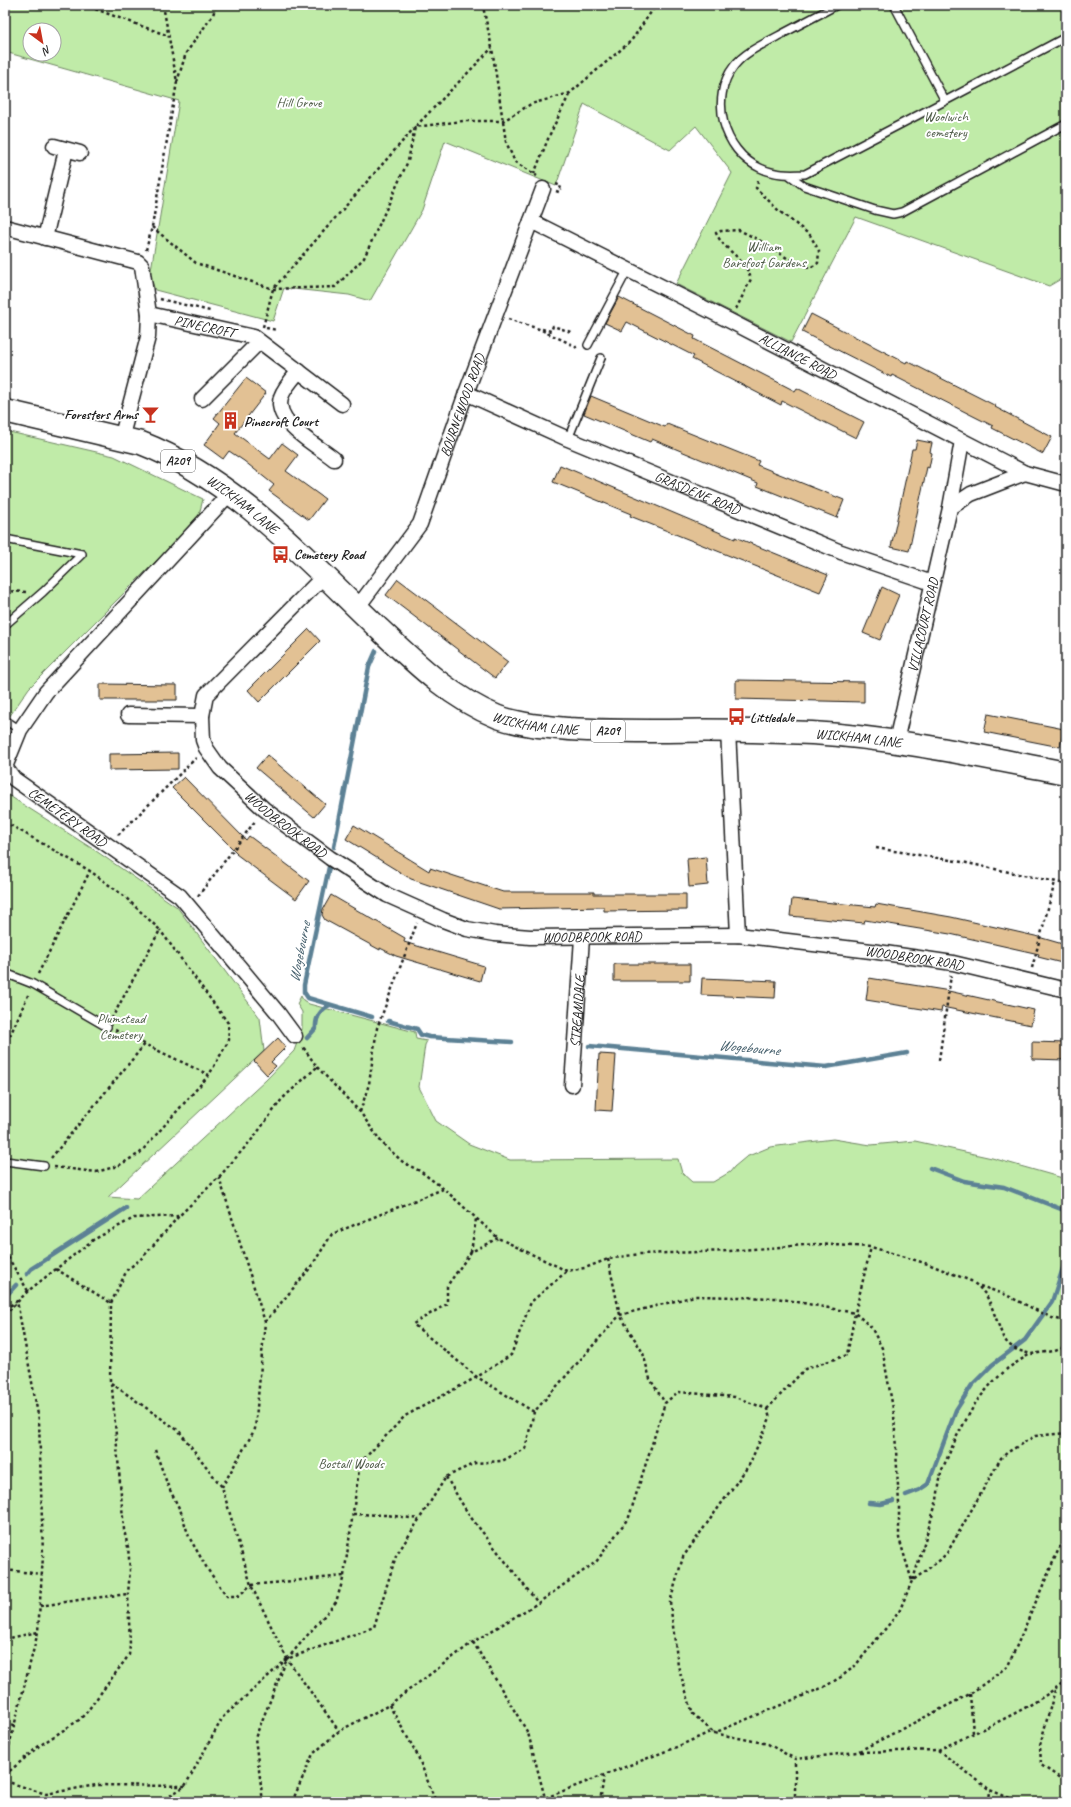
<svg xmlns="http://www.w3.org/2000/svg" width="1071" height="1807" viewBox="0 0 1071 1807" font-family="Caveat,sans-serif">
<rect width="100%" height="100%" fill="#fff"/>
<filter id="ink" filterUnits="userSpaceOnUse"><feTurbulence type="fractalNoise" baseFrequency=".025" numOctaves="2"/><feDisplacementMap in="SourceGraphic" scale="8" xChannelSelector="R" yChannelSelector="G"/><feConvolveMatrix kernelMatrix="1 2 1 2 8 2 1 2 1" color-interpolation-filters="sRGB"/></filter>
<g filter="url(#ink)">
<!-- green -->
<path fill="#c0eba8" stroke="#6e8462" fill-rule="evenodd" d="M5,5H1066V276L1049,286L856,217L791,342L676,284L732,173L696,126L670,150L584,104L556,186L445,141L422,210L370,301L349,295L284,288L273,321L155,290L150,276L179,101L5,52ZM30,30H54V54H30Z
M5,431L114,456L203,499L198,519L29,688L5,723Z
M5,793L96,851L177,907L260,1018L264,1051L108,1197L137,1199L266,1080L294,1051L302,1029V1012L297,1004L301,996L303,1000L309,1004L415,1032L416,1039L427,1041L425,1045L419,1087L436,1121L469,1144L510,1160L678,1159L682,1173L692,1182H713L730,1172L734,1167L746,1157L770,1147L833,1139L871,1145L915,1141L992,1158L1066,1179V1802H5Z"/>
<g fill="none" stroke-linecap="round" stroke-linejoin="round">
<!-- stream -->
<path stroke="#5c8195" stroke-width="4.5" d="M334,847L369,667L376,651
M329,867L304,985V992L308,998L372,1017
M388,1021L417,1029L421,1035L429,1037L512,1042
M307,1038L316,1028C315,1018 321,1009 330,1005
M589,1046L826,1067L907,1053
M930,1168L964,1181L1004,1187L1066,1211
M27,1274L31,1269L126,1208
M5,1297L16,1285
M906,1495L919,1490L928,1484L956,1410L972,1385L992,1365L1025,1340L1052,1302L1066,1259
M869,1503L881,1504L893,1501"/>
</g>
<!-- building -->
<path fill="#e2c194" stroke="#1c1c1c" d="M619,297L695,336L694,339L795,391L797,388L864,422L856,438L782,401L781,405L692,359L694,356L627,322L622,331L605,323Z
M811,314L906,363L907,361L996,406L995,407L1052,437L1043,454L992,428L993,426L892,375L891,377L802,332Z
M246,378L266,393L235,433L270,459L282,443L298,455L286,471L325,499L309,520L269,491L274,485L244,461L229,451L223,459L204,445L220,423L214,418Z
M591,396L665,427L667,424L759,461L757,465L844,500L837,518L757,486L758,483L652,439L650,442L584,414Z
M917,440L932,443L930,452L932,453L929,468L927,467L909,551L891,547L912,449H915Z
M560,465L735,539V537L828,575L820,592L630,516L631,514L553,482Z
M398,579L508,662L495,678L386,595Z
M882,587L899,595L880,640L863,633Z
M309,629L320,641L259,702L248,690Z
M736,680L864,682V702L736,699Z
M100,684L177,685V700H100Z
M988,714L1064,729L1060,747L984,732Z
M178,753V769L109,770V754Z
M267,755L325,804L314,817L256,768Z
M184,777L246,840L249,836L309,881L296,899L236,854L237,853L172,788Z
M354,825L429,871L430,868L503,892H594V894H686V910L604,911V907L499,909L411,879L346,839Z
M706,857L708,885L689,887L687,859Z
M331,895L405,938L404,942L484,966L480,981L396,956L380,948V950L325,920L322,915L323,909Z
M792,899L875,907L876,904L951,917L1035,936L1066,945V964L1038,957L1039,954L950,934L865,920L864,923L790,916Z
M614,964H690V981H614Z
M702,978L776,981L775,998L701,995Z
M869,978L944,990L1034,1010L1031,1025L942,1007L941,1012L866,1000Z
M278,1038L286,1047L271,1062L276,1066L267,1075L254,1061Z
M1032,1042L1066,1043V1060L1032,1059Z
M599,1054L616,1055L612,1111L596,1110Z"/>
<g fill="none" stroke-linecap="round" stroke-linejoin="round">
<defs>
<path id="lane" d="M837,5C818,15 799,25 780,35C764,44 746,51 734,66C709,98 723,151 760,168C775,175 789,175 805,174L945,101
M894,5L945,101L1066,37
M789,175L804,186L875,210L893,214L902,212L1066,124
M588,345L627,271
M568,439L601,358
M5,539L82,554L43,592L5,625
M5,720L20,730
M5,973L33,984L107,1027
M5,1161L44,1166"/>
<g id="street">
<path d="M54,146L80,153"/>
<path id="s1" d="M531,221L730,321L1025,473L1066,484"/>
<path d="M5,227L123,258L138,262L142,266L149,314L148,337L121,439"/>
<path d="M45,238L66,150"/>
<path id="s2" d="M149,314L254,337L342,404"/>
<path d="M299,371C293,378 284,388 281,397C273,423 317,445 334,459"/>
<path id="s3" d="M466,393L568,439L841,552L932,583"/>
<path d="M202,399L259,342"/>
<path id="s4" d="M231,492L46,692L20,730L5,767L14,779L180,896L278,1013L295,1036"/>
<path d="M950,508L962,441"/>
<path id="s5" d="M325,575L206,695L202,716L203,740L206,748L220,768L264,809L330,858L387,895L443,920L467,929L495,934L530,937L738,935L871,951L953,963L1066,990"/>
<path id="s6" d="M357,608L420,524L466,393L543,189"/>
<path d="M128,715L202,716"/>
<path d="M728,730L738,935"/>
<path id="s7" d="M896,741L950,508L971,494L1025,473"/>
<path id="s8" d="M572,1085L582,938"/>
</g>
<g id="primary">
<path id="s9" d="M5,411L141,443C234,479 304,557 375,625C412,660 450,698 498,717C521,725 546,727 569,729C602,731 634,731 667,731C715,730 763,731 812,733C898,738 982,757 1066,773"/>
</g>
</defs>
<!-- lane casing -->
<use href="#lane" stroke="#1c1c1c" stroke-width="10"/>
<!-- street casing -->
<use href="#street" stroke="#1c1c1c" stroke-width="17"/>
<!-- primary casing -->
<use href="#primary" stroke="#1c1c1c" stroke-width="25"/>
<!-- path -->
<path stroke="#1c1c1c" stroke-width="2.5" stroke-dasharray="3 3" stroke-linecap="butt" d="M84,5L169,36
M480,5L484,11L492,48L506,142L515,162L537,176
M177,82L186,53L213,15L216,5
M534,174L550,134L570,93
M556,191L559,192L561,186L556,184
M152,227L196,263L273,289L335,287L364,258L408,161L415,127L492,48
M146,250L152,227L177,82L163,5
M160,299L210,311
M736,309L751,279C745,257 724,251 716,233L721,231L739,230L759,240L787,258L810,268L818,263L819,251L810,235L779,211L756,188L759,179
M508,319L539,329L575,346L577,349
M263,327L273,289L415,127L463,121H503L531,104L570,93L631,41L656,5
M266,328L277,330
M542,329L551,331L553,326L571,332
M5,591L26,592
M5,822L90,871L124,896L160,930L112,1018
M118,835L196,758
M876,848L962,862L1066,884
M198,896L256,820
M1032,968L1055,882
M38,974L90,871
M115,1030L209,1075
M5,1047L29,993
M939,1060L951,975
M317,1067L360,1112L382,1143L404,1163L420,1171L444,1189L498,1238L567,1271L585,1268L608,1259L639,1254L730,1251L816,1244L871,1247L928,1264L971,1281L978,1286L986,1295L991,1305L1003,1337L1008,1344L1017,1350L1031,1354L1055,1351L1066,1347
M360,1112L369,1084L377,1028L417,923
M51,1158L145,1044
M54,1167L96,1172L118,1166L140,1153L209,1075L229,1040L228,1023L160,930
M219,1177L265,1322L255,1429L222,1487
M498,1238L471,1252L447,1286V1304L413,1324L477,1377L534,1412
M5,1252L28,1291
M471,1252L476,1219
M608,1259L620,1315L643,1353L650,1379L665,1403
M56,1269L111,1303
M980,1286L1004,1294L1052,1318L1066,1321
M5,1309L17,1301L39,1420L43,1556L38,1632L5,1762
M5,1315L28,1291L93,1240L134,1218L179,1216
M265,1322L311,1267L332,1234L443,1189
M111,1383L179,1431L222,1487L251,1585L287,1659L339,1731
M767,1409L805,1369L847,1355L855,1313L871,1247
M155,1450L168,1486L181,1512L189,1537L208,1570L227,1596H238L251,1585L344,1576
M446,1477L469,1515L538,1603
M353,1514L386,1515L419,1519
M5,1570L42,1574
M913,1580L937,1500L941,1472L957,1436L976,1402L992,1383L1008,1368L1030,1354
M40,1606L85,1599L128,1594
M5,1639L38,1632
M473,1642L528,1733L545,1798
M1055,1690L1040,1745L1041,1765L1066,1782
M970,1694L973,1733
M389,1705L417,1754L436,1802
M5,1724L14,1726
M938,1750C981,1729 1029,1711 1066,1680
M860,1752L938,1750L990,1790L1019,1802
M5,1775L39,1746L79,1720L86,1713L129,1655L130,1645L128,1594L130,1570L128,1547L124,1530L112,1388L110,1382L111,1303L127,1270L143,1257L179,1216L219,1177L254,1137L282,1099L317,1067L303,1047
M5,1781L46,1794L96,1785L185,1786
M160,1802L185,1786L223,1717L287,1659L374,1627L396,1556L446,1477L475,1463L502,1461L525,1449L534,1412L620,1315L695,1296L777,1298L855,1313L871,1327L882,1348L894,1414L899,1504V1538L912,1581
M263,1802L255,1738L287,1659L336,1602L344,1576L360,1463L405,1416L477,1377L511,1355L531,1302L567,1271
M292,1802L313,1754L339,1731L389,1705L473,1642L538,1603L596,1562L629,1517L665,1403L678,1392L735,1397L767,1409L770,1418L749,1465L683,1557L670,1602L678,1666L693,1714L714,1733L768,1744L795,1759L857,1752L970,1694L1008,1666L1060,1546L1066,1542
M528,1802L545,1798L679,1746L710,1732L714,1733L824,1687L841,1677L855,1666L899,1612L912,1581L940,1560L947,1553L1001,1458L1008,1452L1035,1436L1066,1433
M600,1802L604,1776
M795,1802V1759
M989,1802L990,1790"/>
<!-- lane -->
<use href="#lane" stroke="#fff" stroke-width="7"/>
<!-- street -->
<use href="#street" stroke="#fff" stroke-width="14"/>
<!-- primary -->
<use href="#primary" stroke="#fff" stroke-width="22"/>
</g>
</g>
<!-- icons -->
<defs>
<symbol id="bar-bare" viewBox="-9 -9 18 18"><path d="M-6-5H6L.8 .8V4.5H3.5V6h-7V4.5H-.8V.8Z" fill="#c8321e" stroke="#fff" stroke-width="2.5" paint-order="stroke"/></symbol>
<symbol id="building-bare" viewBox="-9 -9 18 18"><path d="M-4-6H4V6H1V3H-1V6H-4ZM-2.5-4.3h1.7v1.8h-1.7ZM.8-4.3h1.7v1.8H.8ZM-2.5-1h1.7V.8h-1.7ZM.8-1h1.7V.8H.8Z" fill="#c8321e" stroke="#fff" stroke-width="2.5" paint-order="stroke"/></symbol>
<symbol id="bus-bare" viewBox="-9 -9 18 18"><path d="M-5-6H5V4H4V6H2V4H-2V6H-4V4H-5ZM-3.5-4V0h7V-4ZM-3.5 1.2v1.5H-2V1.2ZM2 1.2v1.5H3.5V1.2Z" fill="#c8321e" stroke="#fff" stroke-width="2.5" paint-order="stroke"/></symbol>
</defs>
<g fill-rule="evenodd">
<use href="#bar-bare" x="138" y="402" width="25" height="25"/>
<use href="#building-bare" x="218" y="408" width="25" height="25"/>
<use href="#bus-bare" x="268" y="542" width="25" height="25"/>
<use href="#bus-bare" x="724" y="704" width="25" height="25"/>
</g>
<g text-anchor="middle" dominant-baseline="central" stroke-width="4" stroke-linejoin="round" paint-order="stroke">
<!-- shield labels -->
<g fill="#fff" stroke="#606060" stroke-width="1">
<rect x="161" y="450" width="34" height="22" rx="3"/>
<rect x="591" y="720" width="34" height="22" rx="3"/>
</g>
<g font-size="13" font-weight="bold" fill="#1c1c1c">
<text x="178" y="461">A209</text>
<text x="608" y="731">A209</text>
</g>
<!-- park labels -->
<g font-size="14" fill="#4d5a46" stroke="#fff">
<text x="299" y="102">Hill Grove</text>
<text x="946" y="116">Woolwich<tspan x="946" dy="16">cemetery</tspan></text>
<text x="764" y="246">William<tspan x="764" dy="16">Barefoot Gardens</tspan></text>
<text x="121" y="1018">Plumstead<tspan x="121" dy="16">Cemetery</tspan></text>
<text x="351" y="1463">Bostall Woods</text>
</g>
<!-- street labels -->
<g font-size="14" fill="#1c1c1c" stroke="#fff">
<text stroke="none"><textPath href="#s2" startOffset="57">PINECROFT</textPath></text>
<text stroke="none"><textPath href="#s1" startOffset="299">ALLIANCE ROAD</textPath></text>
<text stroke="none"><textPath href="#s6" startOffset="231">BOURNEWOOD ROAD</textPath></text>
<text stroke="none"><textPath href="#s3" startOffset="252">GRASDENE ROAD</textPath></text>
<text stroke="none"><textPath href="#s9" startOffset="259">WICKHAM LANE</textPath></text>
<text stroke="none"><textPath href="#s7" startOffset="119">VILLACOURT ROAD</textPath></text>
<text stroke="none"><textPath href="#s9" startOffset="631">WICKHAM LANE</textPath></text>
<text stroke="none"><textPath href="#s9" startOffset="955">WICKHAM LANE</textPath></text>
<text stroke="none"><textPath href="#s4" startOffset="439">CEMETERY ROAD</textPath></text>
<text stroke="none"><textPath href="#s5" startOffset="334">WOODBROOK ROAD</textPath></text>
<text stroke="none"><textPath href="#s5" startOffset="670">WOODBROOK ROAD</textPath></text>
<text stroke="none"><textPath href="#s5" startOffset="994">WOODBROOK ROAD</textPath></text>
<text stroke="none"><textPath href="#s8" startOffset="74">STREAMDALE</textPath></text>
</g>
<!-- poi labels -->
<g font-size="14" font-weight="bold" fill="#1c1c1c" stroke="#fff" text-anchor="start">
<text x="138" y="414" text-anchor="end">Foresters Arms</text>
<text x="244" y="421">Pinecroft Court</text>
<text x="294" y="554">Cemetery Road</text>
<text x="750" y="717">Littledale</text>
</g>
<!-- water labels -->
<g font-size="15" font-style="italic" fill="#46606d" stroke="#fff">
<text transform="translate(300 952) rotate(-79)">Wogebourne</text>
<text transform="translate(749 1048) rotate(5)">Wogebourne</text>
</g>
</g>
<!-- margin -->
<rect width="1071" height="1807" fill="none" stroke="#fff" stroke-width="20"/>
<rect x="10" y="10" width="1051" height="1787" fill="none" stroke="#1c1c1c" stroke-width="1.5" filter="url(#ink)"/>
<!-- north arrow -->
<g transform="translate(42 42) rotate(148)"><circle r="19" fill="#ffffff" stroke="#a4a4a4"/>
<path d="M0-3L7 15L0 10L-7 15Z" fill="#c8321e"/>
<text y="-6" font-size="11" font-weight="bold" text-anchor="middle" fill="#1c1c1c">N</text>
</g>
</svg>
